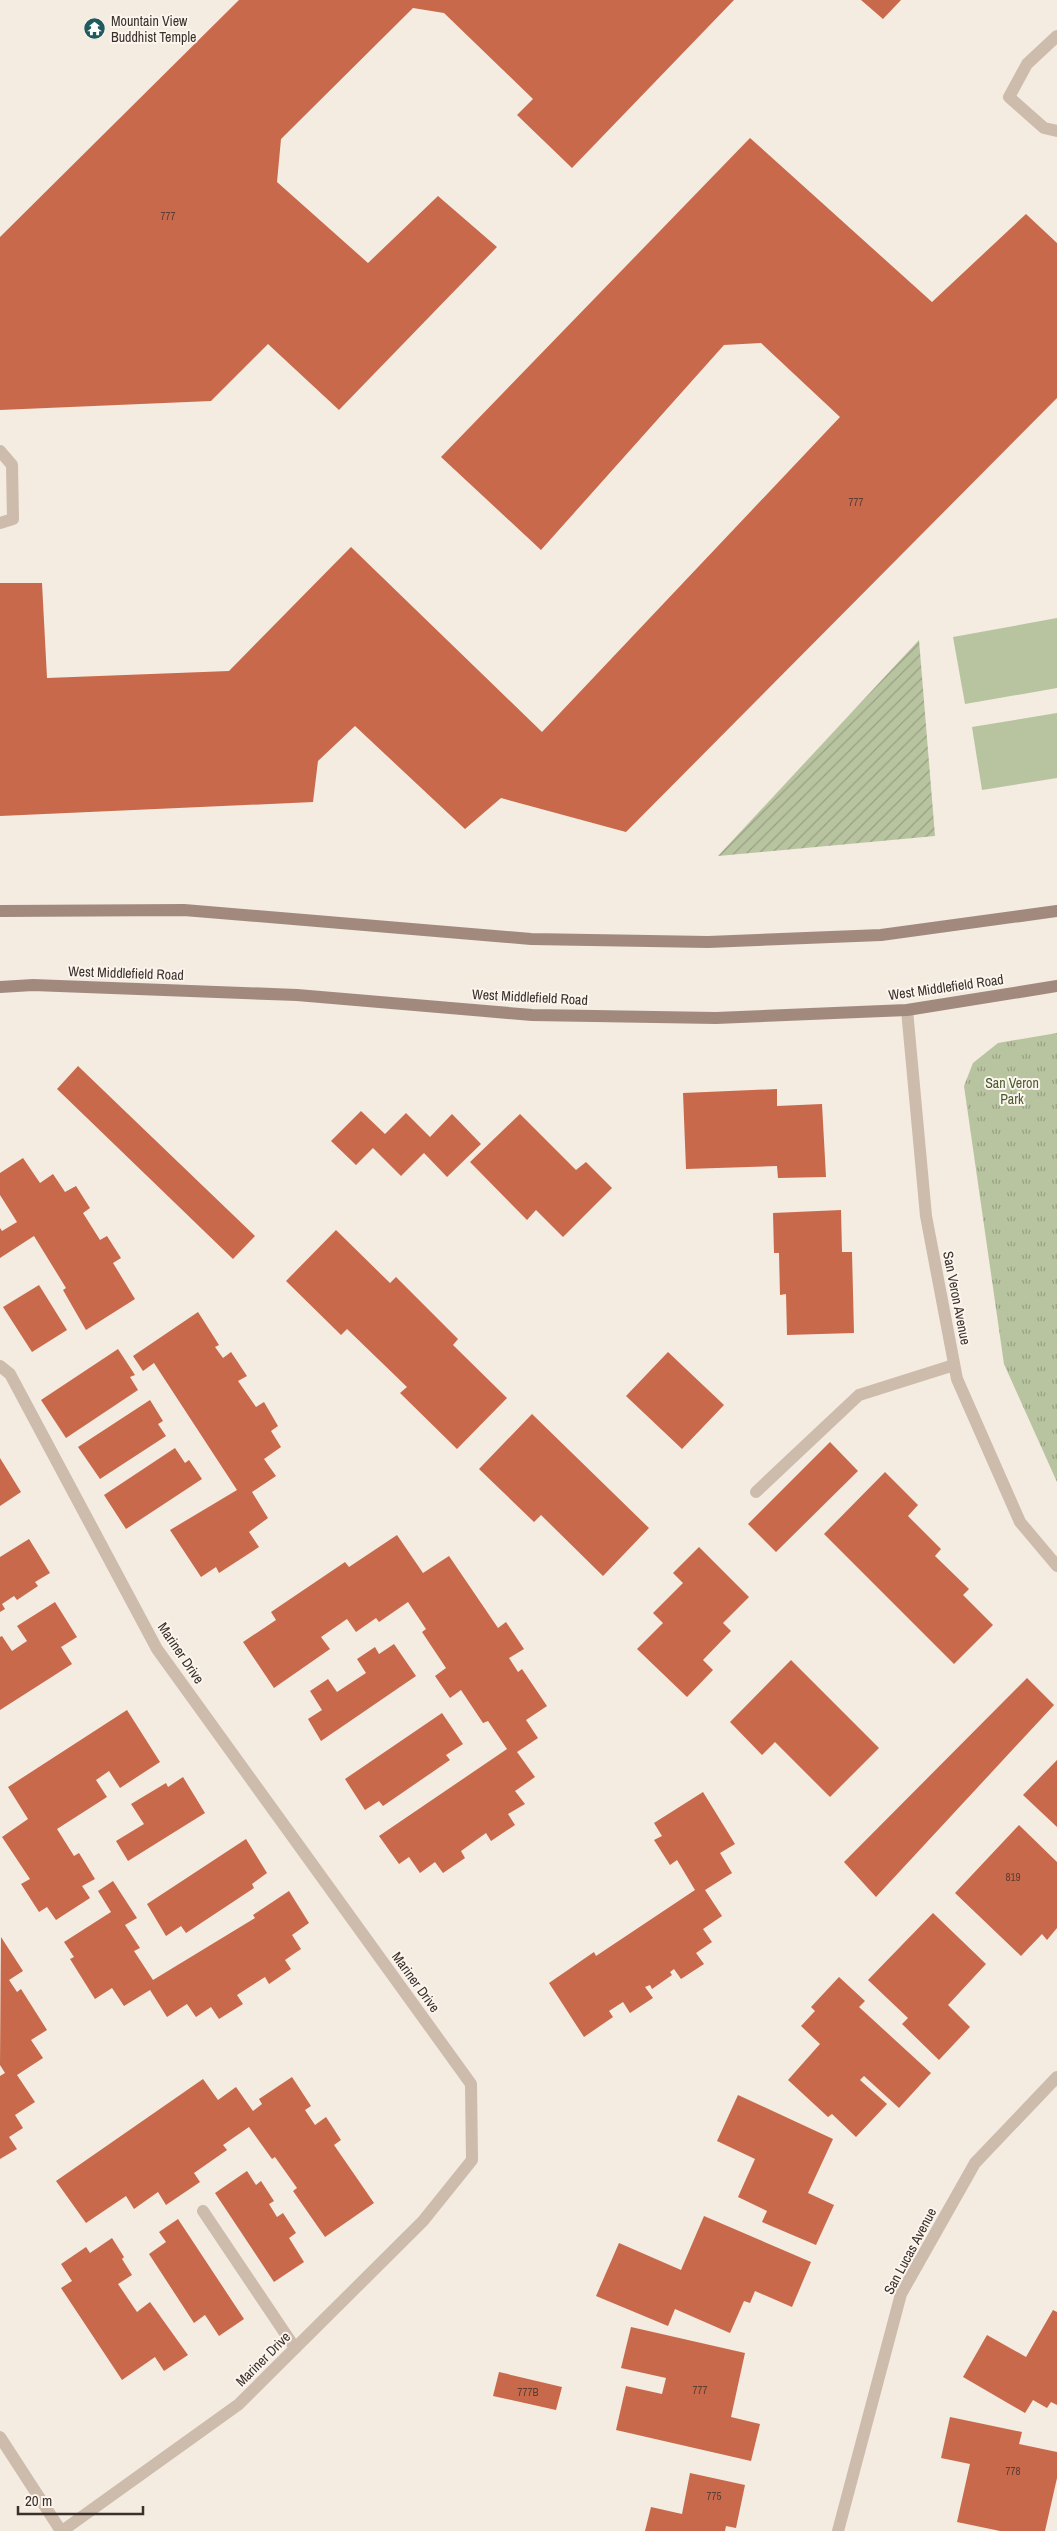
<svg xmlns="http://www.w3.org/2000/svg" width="1057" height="2531" viewBox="0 0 1057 2531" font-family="'Archivo Narrow',sans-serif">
<defs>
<pattern id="park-tufts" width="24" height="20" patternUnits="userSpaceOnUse" patternTransform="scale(1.25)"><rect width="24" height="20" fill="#b8c4a0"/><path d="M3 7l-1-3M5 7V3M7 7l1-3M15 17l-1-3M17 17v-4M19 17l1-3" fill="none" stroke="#97a083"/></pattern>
<pattern id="garden-furrows" width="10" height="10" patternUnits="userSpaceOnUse" patternTransform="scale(1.25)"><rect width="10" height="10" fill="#b8c4a0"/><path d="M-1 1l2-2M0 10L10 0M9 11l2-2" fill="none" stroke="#97a083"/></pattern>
</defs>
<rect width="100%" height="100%" fill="#f4ebe1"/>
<!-- grass -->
<path fill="#b8c4a0" d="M1057,618V688L965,704L953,637Z
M1057,713V778L982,790L972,727Z"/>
<!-- park -->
<path fill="url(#park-tufts)" d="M1057,1033V1482L1004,1364L964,1086L973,1063L998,1043Z"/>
<!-- garden -->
<path fill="url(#garden-furrows)" d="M919,640L935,836L718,856Z"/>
<!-- building -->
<path fill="#c8694b" d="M239,0H734L572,168L517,115L533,99L444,13L413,8L281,139L277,182L368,263L438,196L497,247L339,410L268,344L211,401L0,410V237Z
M861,0H901L883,19Z
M750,138L932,302L1026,214L1057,243V398L626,832L501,798L465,829L355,726L318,761L313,802L0,816V583H42L47,678L229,671L351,547L542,732L840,417L761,343L724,345L541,550L441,457Z
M78,1066L255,1236L233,1259L57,1089Z
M777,1089V1106L822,1104L826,1177L778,1178L777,1166L686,1169L683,1093Z
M361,1111L385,1134L406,1113L430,1137L452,1114L481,1144L447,1177L424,1153L401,1176L373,1148L356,1165L331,1141Z
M520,1114L576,1170L586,1162L612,1188L563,1237L536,1210L527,1220L470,1162Z
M23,1158L40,1183L53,1174L65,1192L76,1186L90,1208L83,1213L100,1240L107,1236L121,1258L113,1263L135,1299L86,1330L63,1290L66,1288L34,1236L0,1258V1228L2,1231L17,1222L0,1195V1173Z
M841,1210L842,1252H852L854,1333L787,1335L786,1294L780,1295L779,1253H774L773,1213Z
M336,1230L390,1283L396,1277L458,1339L453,1345L507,1398L457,1449L400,1393L407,1387L347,1329L341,1335L286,1281Z
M39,1285L67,1330L32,1352L3,1307Z
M198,1312L219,1345L215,1347L223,1358L231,1352L247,1376L238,1381L256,1407L264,1402L278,1426L271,1431L281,1447L264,1459L276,1476L252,1492L268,1518L249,1532L259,1547L219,1573L216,1567L201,1577L170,1530L237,1490L154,1363L143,1371L133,1356Z
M118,1349L135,1375L130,1377L138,1390L66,1438L41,1400Z
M668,1352L724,1405L682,1449L626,1396Z
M150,1400L163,1421L158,1424L166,1436L100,1479L78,1447Z
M532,1414L649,1528L603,1576L541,1515L534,1522L479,1469Z
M830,1442L858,1471L776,1552L748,1524Z
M175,1448L185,1463L189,1460L202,1479L126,1529L104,1495Z
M0,1458L21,1492L0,1506Z
M885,1472L918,1505L908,1516L941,1549L935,1556L969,1589L963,1595L993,1625L954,1664L824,1534Z
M397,1535L423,1573L449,1556L498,1628L506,1622L524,1649L509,1658L518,1672L522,1669L547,1706L526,1720L538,1738L517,1752L535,1777L515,1791L525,1804L508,1814L515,1825L491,1841L486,1833L461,1851L465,1858L443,1873L435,1862L420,1873L409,1857L399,1864L379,1836L507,1749L488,1721L483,1723L461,1690L450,1698L435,1676L446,1668L422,1632L426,1629L408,1602L379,1622L376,1618L356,1632L347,1619L321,1637L330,1649L274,1688L243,1642L276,1620L271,1612L345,1562L349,1567Z
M29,1539L50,1573L35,1582L38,1586L17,1600L14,1596L2,1604L5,1609L0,1612V1557Z
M699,1547L749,1597L723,1623L731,1631L703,1660L713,1670L687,1697L637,1649L663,1623L653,1613L683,1583L673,1573Z
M55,1602L77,1637L61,1647L72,1664L0,1710V1637L2,1636L12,1651L27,1641L17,1626Z
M394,1644L416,1676L321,1741L308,1719L322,1710L310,1691L328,1679L337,1692L366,1673L357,1659L375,1647L379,1654Z
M791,1660L879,1748L830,1797L775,1742L762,1755L730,1722Z
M1027,1678L1054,1705L876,1897L844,1862Z
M127,1710L160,1762L120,1788L109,1771L96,1780L107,1797L57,1829L74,1856L79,1853L95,1879L82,1886L90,1898L56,1920L47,1907L39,1912L21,1884L30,1879L2,1837L28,1819L8,1787Z
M442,1713L463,1744L446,1755L450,1760L383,1806L379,1801L365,1810L345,1779Z
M1057,1760V1827L1023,1795Z
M183,1777L205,1813L128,1861L116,1841L144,1824L131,1804L166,1783L168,1787Z
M703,1792L735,1844L720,1853L732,1873L705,1890L722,1916L703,1929L712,1942L696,1953L704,1964L681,1979L674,1969L670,1972L672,1975L652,1989L650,1985L645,1987L653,1998L630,2013L623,2002L609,2011L613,2017L584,2037L549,1983L594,1952L596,1956L695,1890L677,1860L670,1865L654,1840L662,1836L654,1823Z
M1019,1825L1057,1862V1928L1047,1940L1042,1934L1021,1956L955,1893Z
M246,1839L267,1873L252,1884L254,1888L186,1933L181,1926L166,1936L147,1904Z
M113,1881L137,1918L125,1925L140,1948L134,1951L153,1980L255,1918L253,1915L289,1891L309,1923L292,1935L301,1949L285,1960L291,1969L269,1984L265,1977L237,1995L243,2004L219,2019L211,2007L196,2017L187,2004L167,2017L150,1990L124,2006L112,1988L95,1999L70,1959L74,1957L64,1942L111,1912L98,1891Z
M933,1913L986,1964L948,2005L970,2027L939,2060L902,2024L908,2018L868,1980Z
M1,1937L23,1971L9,1980L17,1992L21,1989L47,2030L31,2040L43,2058L17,2075L35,2102L15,2115L23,2128L9,2137L17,2149L0,2159V2076L5,2073L0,2065Z
M839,1977L865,2001L859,2007L931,2073L899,2108L864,2076L860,2080L887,2104L856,2137L832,2114L828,2117L788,2080L820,2044L801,2026L815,2011L811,2007Z
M292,2077L311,2106L305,2110L315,2125L326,2117L341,2140L334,2145L374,2203L325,2237L293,2191L297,2188L275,2157L272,2159L249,2127L223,2145L227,2150L194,2173L200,2182L166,2205L158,2192L134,2209L126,2196L86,2223L56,2181L203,2079L218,2100L236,2087L253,2111L262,2104L259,2099Z
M738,2095L833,2139L808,2193L834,2205L816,2245L762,2222L767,2211L738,2197L755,2159L717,2141Z
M247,2171L256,2185L261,2181L274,2201L269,2204L277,2217L283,2213L296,2233L289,2238L304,2262L274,2282L215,2193Z
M704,2216L811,2262L792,2307L755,2291L750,2303L744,2301L730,2333L675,2309L668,2326L596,2296L619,2243L681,2270Z
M178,2219L244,2319L219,2336L205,2315L194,2323L149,2254L166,2242L159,2232Z
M112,2238L124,2257L122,2259L132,2275L118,2284L137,2312L150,2302L188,2355L164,2371L155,2357L122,2380L61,2288L72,2281L61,2264L86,2247L90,2253Z
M1053,2310L1057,2312V2405L1051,2402L1047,2408L1033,2400L1025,2413L963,2377L987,2335L1026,2357Z
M631,2327L745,2353L731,2417L760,2424L751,2461L616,2430L626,2386L662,2394L666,2378L621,2368Z
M499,2372L562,2387L556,2410L493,2396Z
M950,2417L1022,2432L1019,2444L1057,2452V2478L1045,2531H1000L957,2522L970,2464L941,2458Z
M690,2473L745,2485L736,2528L726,2526L725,2531H645L651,2507L682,2514Z"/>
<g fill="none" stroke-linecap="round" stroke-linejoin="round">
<!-- service -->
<path stroke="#cdbbac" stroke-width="12" d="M1057,36L1027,64L1009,97L1044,128L1057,131
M0,451L12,465L13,519L0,523
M756,1492L859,1395L954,1365
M0,2437L61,2531"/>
<!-- minor -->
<path stroke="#cdbbac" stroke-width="12" d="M907,1010L926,1216L957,1379L1020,1522L1057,1566
M0,1366L10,1374L157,1649L471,2084L472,2160L423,2221L239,2404L62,2531
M203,2211L295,2348
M838,2531L901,2294L975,2163L1057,2077"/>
<!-- secondary -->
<path stroke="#a18a7d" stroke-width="12" d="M0,911L184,910L531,939L708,942L881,935L1057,911
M0,987L33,985L297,995L532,1015L716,1018L907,1010L1057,986"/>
</g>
<!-- icons -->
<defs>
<symbol id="temple-disc" viewBox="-11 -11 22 22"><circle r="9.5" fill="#1f5a5e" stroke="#fbf5ee"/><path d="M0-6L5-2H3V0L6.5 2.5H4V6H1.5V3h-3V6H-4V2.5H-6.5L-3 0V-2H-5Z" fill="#fff"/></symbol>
</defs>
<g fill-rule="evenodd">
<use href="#temple-disc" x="82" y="16" width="25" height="25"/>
</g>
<g text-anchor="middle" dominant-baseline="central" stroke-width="4" stroke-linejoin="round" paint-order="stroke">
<!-- number labels -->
<g font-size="11" fill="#5e3e33">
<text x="168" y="216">777</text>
<text x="856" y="502">777</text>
<text x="1013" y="1877">819</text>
<text x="700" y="2390">777</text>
<text x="528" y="2392">777B</text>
<text x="1013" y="2471">778</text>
<text x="714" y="2496">775</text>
</g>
<!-- poi labels -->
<g font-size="14" fill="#3b302b" stroke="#fbf5ee" text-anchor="start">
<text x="111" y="21">Mountain View<tspan x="111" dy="16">Buddhist Temple</tspan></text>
</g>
<!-- street labels -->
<g font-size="14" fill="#3b302b" stroke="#fbf5ee">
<text transform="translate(126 973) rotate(2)">West Middlefield Road</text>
<text transform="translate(946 987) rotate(-8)">West Middlefield Road</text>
<text transform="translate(530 997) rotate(3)">West Middlefield Road</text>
<text transform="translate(957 1298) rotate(79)">San Veron Avenue</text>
<text transform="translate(181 1653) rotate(56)">Mariner Drive</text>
<text transform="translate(416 1982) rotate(54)">Mariner Drive</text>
<text transform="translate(910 2251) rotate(-62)">San Lucas Avenue</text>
<text transform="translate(263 2359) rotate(-45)">Mariner Drive</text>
</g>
<!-- park labels -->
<g font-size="14" fill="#4a5a2e" stroke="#fbf5ee">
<text x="1012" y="1083">San Veron<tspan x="1012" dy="16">Park</tspan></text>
</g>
</g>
<!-- scale -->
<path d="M18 2506v8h125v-8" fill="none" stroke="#3b302b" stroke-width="2.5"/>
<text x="25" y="2506" font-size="15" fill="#3b302b" stroke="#fbf5ee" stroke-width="4" paint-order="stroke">20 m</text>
</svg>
